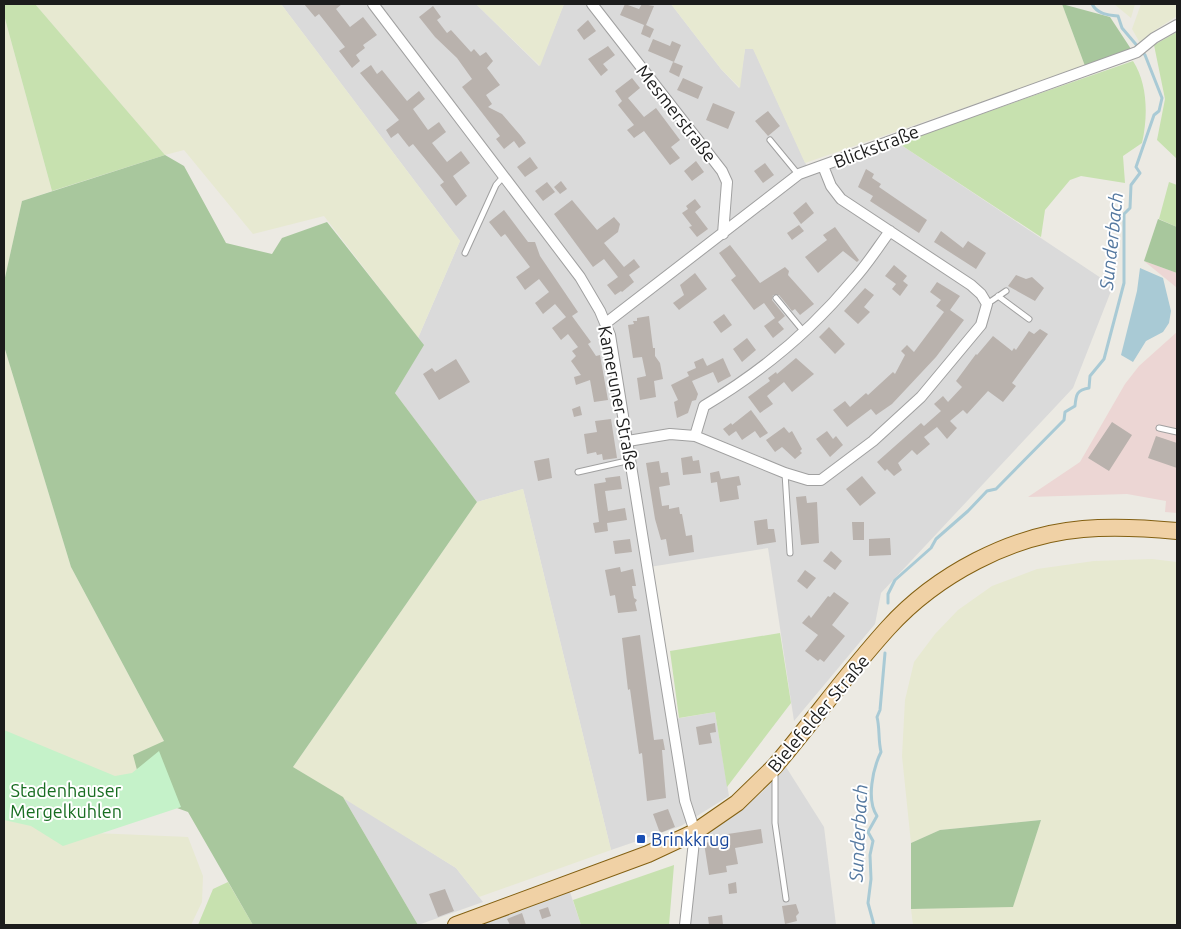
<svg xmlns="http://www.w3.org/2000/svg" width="1181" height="929" viewBox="0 0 1181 929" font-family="Ubuntu,sans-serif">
<rect width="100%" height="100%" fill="#eceae3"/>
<!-- residential -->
<path fill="#dadada" d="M281,4H476L539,66L564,4H671L721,69L739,88L745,49L753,48L810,173L898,143L1113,286L1073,388L881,593L875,624L794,721L768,548L643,568L669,720L715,712L729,796L681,826L611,850L523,489L477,502L395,393L423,345L418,338L460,241Z
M786,767L824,827L836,925H689L698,838L731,818L762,792Z
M343,797L456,868L483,902L418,925Z
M570,892L581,925H479Z"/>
<!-- commercial -->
<path fill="#ecd6d4" d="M1144,261L1177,273V299L1176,287Z
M1177,332V513L1165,512L1166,501L1127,494L1028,497L1080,462L1125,384L1139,366Z"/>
<!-- farmland -->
<path fill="#e7e9d1" d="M35,4H281L460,241L418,338L324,216L253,234L184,150L165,155Z
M476,4H564L540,66Z
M671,4H1062L1085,66L805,163L753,49H745L740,88L721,69Z
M1114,4H1135L1131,18Z
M1141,4H1177V16L1154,31L1140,43L1132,29Z
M4,15L52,191L22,201L4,282Z
M4,346L71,567L164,741L144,796L4,792Z
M523,489L611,850L479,897L456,868L293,767L477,502Z
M1152,559L1177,562V925H913L911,909L1013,906L1041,820L940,830L911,843L902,756L905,700L914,662L935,634L958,610L992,586L1037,569L1094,561Z
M4,817L94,833L188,837L203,876L202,902L191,925H4Z"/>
<!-- grass -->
<path fill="#c7e1af" d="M4,4H35L165,155L52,191L4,15Z
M1177,32V159L1157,140L1165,99L1154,45Z
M1133,61C1148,84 1148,117 1142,143L1123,156L1125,183L1081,176L1070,180L1045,210L1041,237L898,143Z
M1169,182L1177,185V227L1159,219Z
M780,633L791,703L727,787L715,712L679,718L670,651Z
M674,865L669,925H581L573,900Z
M228,882L253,925H198L213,889Z"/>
<!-- forest -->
<path fill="#a8c79d" d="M1062,4L1110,17L1131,49L1085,66Z
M165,155L184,166L226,243L272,254L282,238L327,222L424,345L395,393L477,502L293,767L343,797L418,925H253L188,812L144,796L133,755L164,741L71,567L4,346V282L22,201Z
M1158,219L1177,227V273L1144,261Z
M1041,820L1013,907L911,909V843L940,830Z"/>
<!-- park -->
<path fill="#c5f2c9" d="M4,730L115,776L132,773L159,751L181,807L63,846L31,826L4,820Z"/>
<!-- water -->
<path fill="#a9cad5" d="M1140,268L1163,278L1171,311L1169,323L1163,332L1146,341L1133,362L1121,355L1137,291Z"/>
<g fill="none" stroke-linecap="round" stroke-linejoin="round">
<!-- stream -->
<path stroke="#a9cad5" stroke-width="3" d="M888,603V594L895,580L931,548L936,539L968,511L987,491L996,489L1064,420L1065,412L1075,406C1076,394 1077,390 1089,388L1090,376L1104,359L1124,283V214L1130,208L1131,185L1140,173L1136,167L1154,115L1159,111L1162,98L1145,55L1122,28L1118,16C1108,15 1097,14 1092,4
M874,925L868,903L871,879L870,855L873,841L868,832L877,816C866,800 873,768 881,752C878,739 880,729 877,717L880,710L885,653"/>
</g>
<!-- building -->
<path fill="#b9b2ad" d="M304,4H342L336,9L350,27L363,17L377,35L363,45L365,48L356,55L360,61L352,68L339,51L345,47L319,14L315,17Z
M625,4L639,9L642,4L654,6L646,25L654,29L650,38L641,34L644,25L620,15Z
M433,6L441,17L437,20L447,33L451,30L471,52L474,49L480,56L486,52L493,61L487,68L500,85L486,95L492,104L488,107L502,114L521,136L526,143L519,148L514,141L504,149L496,139L500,136L462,87L472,79L457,58L435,37L419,17Z
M588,20L596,31L584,40L577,30Z
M653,39L670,46L672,41L681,45L674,62L648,51Z
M608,46L615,55L603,64L608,70L601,76L588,59Z
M673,62L683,66L679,77L669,72Z
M371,65L377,74L382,70L407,101L419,91L425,99L413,109L428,130L439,122L446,132L432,143L447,162L461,151L470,163L453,176L467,196L456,206L440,185L444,182L413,144L409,147L398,133L391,138L386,130L399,120L360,73Z
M632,78L640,88L628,98L644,117L656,108L680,140L671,147L680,158L670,165L644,131L634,138L627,130L634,125L618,105L622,101L615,91Z
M683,78L703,87L698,99L677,90Z
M713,103L735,112L728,129L706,120Z
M768,111L780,126L768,136L755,121Z
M530,157L538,168L525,177L517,167Z
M696,161L704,172L692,181L684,171Z
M765,163L774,175L763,183L754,171Z
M866,169L874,174L872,178L881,184L879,187L927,220L919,233L870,201L873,196L858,187Z
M561,181L567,189L560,194L554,187Z
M547,182L555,192L543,201L535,191Z
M695,199L701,207L695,212L708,229L697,237L689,227L692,226L682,213L688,209L686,206Z
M572,200L597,230L614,217L620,224L618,232L604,243L624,267L634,259L640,267L629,275L634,282L622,292L621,291L615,295L607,285L618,277L604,259L593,267L554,214Z
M806,202L814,213L801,224L793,213Z
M504,210L528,242H535L540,256L578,312L572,316L591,342L588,344L596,356L600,355L608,400L594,402L590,380L576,385L574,377L581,375L571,361L576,356L572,351L578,347L568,334L561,340L552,328L566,317L555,304L543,314L535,303L549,292L539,279L525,290L516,277L530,267L505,234L501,237L489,222Z
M799,225L804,231L792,240L787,233Z
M835,227L859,260L857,262L843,251L818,273L805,257L827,240L823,235Z
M941,231L963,248L968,241L986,253L976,269L934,242Z
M730,245L760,283L785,267L789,271L788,275L814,304L800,315L795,309L792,311L779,295H773L772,300L785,316L778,322L784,329L773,338L764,326L775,318L764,303L754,310L731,280L736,276L719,253Z
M894,265L907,276L903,281L908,285L900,296L892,289L896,284L885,276Z
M695,273L707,289L679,310L673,303L684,295L680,285Z
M1016,275L1026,279L1032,277L1044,288L1035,301L1008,286Z
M937,282L960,296L950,310L964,320L936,357L892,404L876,415L871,409L847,427L833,410L845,401L850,407L866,393L868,395L893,372L895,374L905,355L901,351L907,345L914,352L944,312L936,306L941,300L930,292Z
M865,288L874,295L864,307L870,312L858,324L844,311Z
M724,314L732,325L721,333L713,322Z
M649,316L653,348H655V356L660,363L663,379L654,381L656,397L640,400L637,378L646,376L642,357L633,358L628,325L634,324L633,321H637V318Z
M829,327L845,344L835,354L819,337Z
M1040,329L1048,334L1012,383L1016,386L1003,402L988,391L967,414L963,410L950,421L957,428L947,439L937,427L924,437L930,444L917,455L912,450L898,463L902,470L894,476L887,469L885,471L877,462L921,423L924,426L941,411L934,404L943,396L948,402L962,387L956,381L976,354L977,355L993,336L1012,351L1014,348L1016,350L1029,331L1034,334Z
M747,338L756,350L742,362L733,349Z
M703,358L707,366L723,358L731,376L718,383L713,372L692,381L698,394L696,400L692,401L688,413L677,418L674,402L678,400L671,385L689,376L687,372L696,368L694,362Z
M796,358L814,374L792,392L784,382L767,396L773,404L760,413L748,397L770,381L768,378L776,372L777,374Z
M456,359L470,382L439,400L423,374L432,368L435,372Z
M580,406L582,415L574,417L572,409Z
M751,410L768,433L760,438L755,431L742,440L732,425Z
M611,419L617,458L603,460L602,454L597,455L596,452L587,454L584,434L597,432L595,421Z
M1112,422L1132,435L1109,471L1088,458Z
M731,423L736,431L729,436L723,429Z
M784,427L789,433L792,431L802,449L800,451L802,453L795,459L782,447L775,452L766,440Z
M827,431L833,439L836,436L843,445L830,457L816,439Z
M1156,436L1177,443V468L1148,458Z
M692,456L693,461L699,460L701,473L683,475L681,458Z
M549,458L552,478L538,481L534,461Z
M659,461L661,473L668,472L670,485L659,487L662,506L669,505V509L679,507L680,514H682L686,536L692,535L694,552L669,556L666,539L661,540L655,519L646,463Z
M719,471L721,479L739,476L741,485L737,486L739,499L720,502L717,482L711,483L710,473Z
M620,476L622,489L605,491L608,511L625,508L627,520L607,523L608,531L595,533L593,523L599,522L594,484L606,482L605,478Z
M862,476L876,493L860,506L846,489Z
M806,496L807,503L817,502L819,543L801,545L796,497Z
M767,519L768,529H774L776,542L757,545L754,521Z
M852,522H864V540H853Z
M890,538L891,555L869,556V539Z
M630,539L632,552L615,554L613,541Z
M831,551L842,561L835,570L823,561Z
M620,567L621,572L633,569L636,586H632L634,598L637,600L635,603L637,611L618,613L615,595L610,596L605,570Z
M805,570L816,578L807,589L797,581Z
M834,592L849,603L832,625L845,636L824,662L820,659L818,661L805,651L818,635L802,623L809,615L811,618L828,596L830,597Z
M640,635L654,740L663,739L665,750H662L666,798L647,801L642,753L639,754L630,689L628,690L622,638Z
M715,723L716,732L710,733L712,743L699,745L696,727Z
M668,809L675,827L660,833L653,814Z
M761,829L763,843L735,848L738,864L726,866L727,872L709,875L704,843L722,840L721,835Z
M736,882L737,893L729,894L728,884Z
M445,889L454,911L438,917L429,894Z
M796,904L799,913L796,916L797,921L785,924L782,906Z
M548,907L551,916L542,919L539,910Z
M522,913L526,925H510L507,919Z
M722,915L723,925H709L708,917Z"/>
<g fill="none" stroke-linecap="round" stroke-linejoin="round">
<defs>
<path id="service" d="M770,140L798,174
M465,253L496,185L504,176
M998,296L1029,319
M776,298L804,332
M987,304L1006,291
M1159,428L1177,432
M578,472L631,460
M785,473L790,553
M775,772V823L786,899"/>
<path id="minor" d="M373,4L580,277L600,311L610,335L685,801L695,832L685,925
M592,4L722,171L727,182L723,234
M606,323L799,174L1137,52L1154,38L1177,25
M695,436L704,406C761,372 811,331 853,280C867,265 878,247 890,231
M628,441L670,434L695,436L785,473L808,480H821L873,441L921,397L981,325L987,304L981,294L971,285L841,199L831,186L823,166"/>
<path id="primary" d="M456,925L648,854L695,832L737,803L775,766C813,721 848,672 888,628C936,575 1011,535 1083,529C1115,526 1146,528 1177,531"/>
</defs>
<!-- service casing -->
<use href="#service" stroke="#a0a0a0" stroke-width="7"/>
<!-- minor casing -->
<use href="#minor" stroke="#a0a0a0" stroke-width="12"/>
<!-- primary casing -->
<use href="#primary" stroke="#836012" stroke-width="18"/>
<!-- service -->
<use href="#service" stroke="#fff" stroke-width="5"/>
<!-- minor -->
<use href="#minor" stroke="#fff" stroke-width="10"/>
<!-- primary -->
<use href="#primary" stroke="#f0d1a5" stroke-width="16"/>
</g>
<!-- markers -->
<rect fill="#1a4fb4" stroke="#fff" stroke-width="2" x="636" y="834" width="10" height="10" rx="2.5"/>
<g text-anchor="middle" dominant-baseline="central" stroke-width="4" stroke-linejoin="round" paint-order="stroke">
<!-- street labels -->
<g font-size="18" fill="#1c1c1c" stroke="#fff">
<text transform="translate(677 113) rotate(52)">Mesmerstraße</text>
<text transform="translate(876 146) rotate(-21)">Blickstraße</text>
<text transform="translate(619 398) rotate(79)">Kameruner Straße</text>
<text transform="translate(818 713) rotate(-50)">Bielefelder Straße</text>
</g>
<!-- park labels -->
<g font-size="18" fill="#186d21" stroke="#fff">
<text x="66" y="790">Stadenhauser<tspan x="66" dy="21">Mergelkuhlen</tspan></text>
</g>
<!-- transit labels -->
<g font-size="18" fill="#164399" stroke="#fff" text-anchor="start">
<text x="651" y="839">Brinkkrug</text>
</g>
<!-- water labels -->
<g font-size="19" font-style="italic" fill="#5579a0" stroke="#fff">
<text transform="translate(1111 241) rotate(-84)">Sunderbach</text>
<text transform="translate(858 833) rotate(-87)">Sunderbach</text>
</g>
</g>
<!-- border -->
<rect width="1181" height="929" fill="none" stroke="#1c1c1c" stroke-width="10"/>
</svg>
